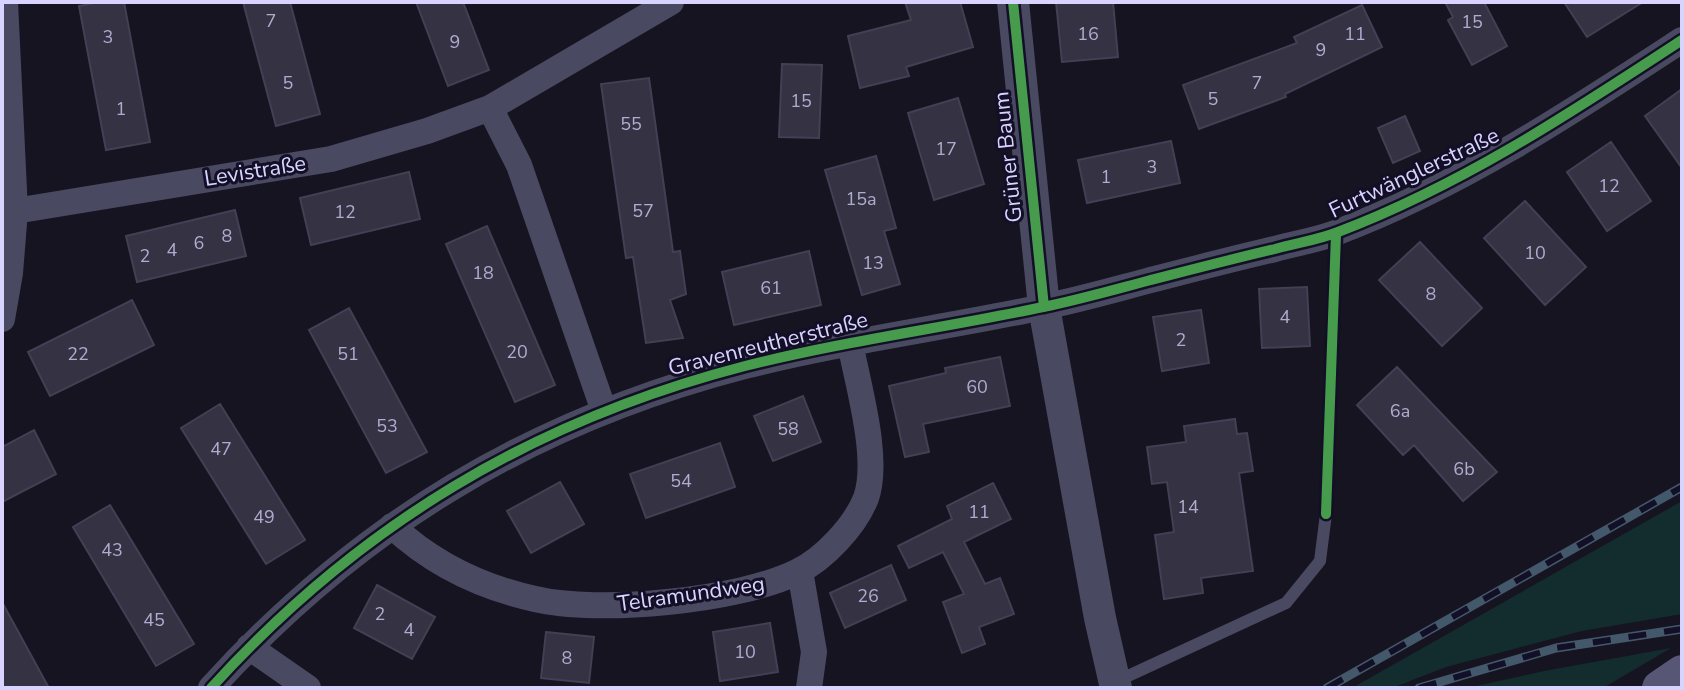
<svg xmlns="http://www.w3.org/2000/svg" width="1684" height="690" viewBox="0 0 1684 690" font-family="'Nunito Sans',sans-serif">
<rect width="100%" height="100%" fill="#161421"/>
<!-- green -->
<path fill="#132c2d" d="M1682,501V614L1582,631L1446,667L1392,688H1352Z
M1671,648L1603,688H1467L1544,671Z"/>
<!-- building -->
<path fill="#343243" stroke="#433f54" stroke-width="2" d="M100,2H124L150,142L106,150L79,6Z
M243,2H290L320,114L276,126Z
M416,2H463L489,70L448,86Z
M905,2H960L973,47L906,67L909,76L860,88L848,36L911,20Z
M1056,2H1113L1118,57L1062,62Z
M1445,2H1484L1507,46L1472,65L1448,20L1453,17Z
M1564,2H1643L1587,37Z
M1362,5L1382,47L1285,94L1286,97L1199,129L1183,85L1297,43L1294,37Z
M782,64L822,65L819,138L779,137Z
M649,78L673,252L680,251L686,294L670,300L683,338L646,343L633,257L626,258L601,84Z
M1682,89V168L1645,116Z
M958,98L984,184L934,200L908,113Z
M1405,116L1420,151L1393,163L1378,128Z
M1171,141L1180,183L1087,203L1078,160Z
M1611,142L1651,201L1607,231L1567,172Z
M876,156L896,228L884,231L900,284L862,295L825,170Z
M409,172L420,219L311,245L300,198Z
M1525,201L1586,267L1545,305L1484,238Z
M235,210L246,256L137,282L126,236Z
M487,226L555,385L515,402L446,244Z
M1420,242L1482,308L1442,346L1379,280Z
M809,251L821,305L734,325L722,272Z
M1307,287L1310,346L1262,348L1259,289Z
M132,300L154,345L50,396L28,352Z
M349,308L427,452L386,473L309,330Z
M1201,310L1209,363L1162,371L1153,317Z
M1000,357L1010,406L923,424L929,452L905,457L889,386L946,373L945,368Z
M1397,367L1497,472L1463,501L1414,445L1403,455L1357,405Z
M803,396L821,442L773,461L754,416Z
M220,404L305,540L266,564L181,428Z
M1235,419L1237,434L1247,433L1253,471L1239,473L1253,571L1201,578L1203,593L1164,599L1155,535L1174,532L1167,482L1152,484L1147,447L1186,442L1184,426Z
M34,430L56,474L2,502V447Z
M720,443L735,487L646,518L630,474Z
M560,482L584,524L531,553L507,511Z
M993,483L1011,519L964,542L985,584L1000,578L1014,614L979,627L985,644L962,653L943,602L964,594L943,552L909,568L898,546L952,519L947,506Z
M110,505L194,644L156,666L73,527Z
M891,565L906,600L845,628L830,593Z
M377,585L435,617L412,659L354,628Z
M2,602L49,688H2Z
M770,623L778,672L720,681L713,632Z
M546,632L594,637L589,683L541,678Z"/>
<g fill="none" stroke-linecap="round" stroke-linejoin="round">
<!-- service -->
<path stroke="#4a4962" stroke-width="12" d="M1115,682L1286,603L1320,561L1326,514L1336,234"/>
<!-- minor -->
<path stroke="#4a4962" stroke-width="26" d="M490,108L519,165L604,411
M15,211L331,159L427,131L490,108L671,2
M2,319L10,273L15,211L5,2
M392,526C433,564 480,587 535,599C598,614 738,601 797,572C824,559 855,526 866,498C880,459 858,385 850,343
M800,571L814,652L809,688
M249,647L308,688
M211,688C359,525 532,421 745,366C844,341 944,328 1043,307C1078,300 1113,290 1147,281C1190,270 1232,259 1275,249C1296,243 1318,240 1338,232C1462,185 1572,112 1682,40"/>
<!-- tertiary -->
<path stroke="#4a4962" stroke-width="32" d="M1013,2L1044,307L1100,618L1116,688"/>
<!-- secondary -->
<path stroke="#575674" stroke-width="36" d="M1660,688L1682,673"/>
<defs>
<path id="rail" d="M1327,688L1682,487
M1419,688L1556,648L1682,629"/>
</defs>
<!-- rail casing -->
<use href="#rail" stroke="#43596b" stroke-width="9"/>
<!-- rail -->
<use href="#rail" stroke="#130f26" stroke-width="6" stroke-dasharray="18" stroke-linecap="butt"/>
<defs>
<path id="cycleway" d="M1013,2L1044,307
M1326,514L1336,234
M211,688C359,525 532,421 745,366C844,341 944,328 1043,307C1078,300 1113,290 1147,281C1190,270 1232,259 1275,249C1296,243 1318,240 1338,232C1462,185 1572,112 1682,40"/>
</defs>
<!-- cycleway casing -->
<use href="#cycleway" stroke="#130f26" stroke-width="15"/>
<!-- cycleway -->
<use href="#cycleway" stroke="#469c4c" stroke-width="10"/>
</g>
<g text-anchor="middle" dominant-baseline="central" stroke-width="6" stroke-linejoin="round" paint-order="stroke">
<!-- number labels -->
<g font-size="18" fill="#b0acd0">
<text x="271" y="21">7</text>
<text x="1472" y="22">15</text>
<text x="1088" y="34">16</text>
<text x="1355" y="34">11</text>
<text x="108" y="37">3</text>
<text x="455" y="42">9</text>
<text x="1321" y="50">9</text>
<text x="288" y="83">5</text>
<text x="1257" y="83">7</text>
<text x="1213" y="99">5</text>
<text x="801" y="101">15</text>
<text x="121" y="109">1</text>
<text x="631" y="124">55</text>
<text x="946" y="149">17</text>
<text x="1152" y="167">3</text>
<text x="1106" y="177">1</text>
<text x="1609" y="186">12</text>
<text x="861" y="199">15a</text>
<text x="643" y="211">57</text>
<text x="345" y="212">12</text>
<text x="227" y="236">8</text>
<text x="199" y="243">6</text>
<text x="172" y="250">4</text>
<text x="1535" y="253">10</text>
<text x="145" y="256">2</text>
<text x="873" y="263">13</text>
<text x="483" y="273">18</text>
<text x="771" y="288">61</text>
<text x="1431" y="294">8</text>
<text x="1285" y="317">4</text>
<text x="1181" y="340">2</text>
<text x="517" y="352">20</text>
<text x="78" y="354">22</text>
<text x="348" y="354">51</text>
<text x="977" y="387">60</text>
<text x="1400" y="411">6a</text>
<text x="387" y="426">53</text>
<text x="788" y="429">58</text>
<text x="221" y="449">47</text>
<text x="1464" y="469">6b</text>
<text x="681" y="481">54</text>
<text x="1188" y="507">14</text>
<text x="979" y="512">11</text>
<text x="264" y="517">49</text>
<text x="112" y="550">43</text>
<text x="868" y="596">26</text>
<text x="380" y="614">2</text>
<text x="154" y="620">45</text>
<text x="409" y="630">4</text>
<text x="745" y="652">10</text>
<text x="567" y="658">8</text>
</g>
<!-- street labels -->
<g font-size="22" fill="#d9d4ff" stroke="#130f26">
<text transform="translate(1008 157) rotate(-96)">Grüner Baum</text>
<text transform="translate(255 171) rotate(-9)">Levistraße</text>
<text transform="translate(1414 173) rotate(-25)">Furtwänglerstraße</text>
<text transform="translate(768 344) rotate(-14)">Gravenreutherstraße</text>
<text transform="translate(691 594) rotate(-8)">Telramundweg</text>
</g>
</g>
<!-- border -->
<rect width="1684" height="690" fill="none" stroke="#d9d4ff" stroke-width="8"/>
</svg>
